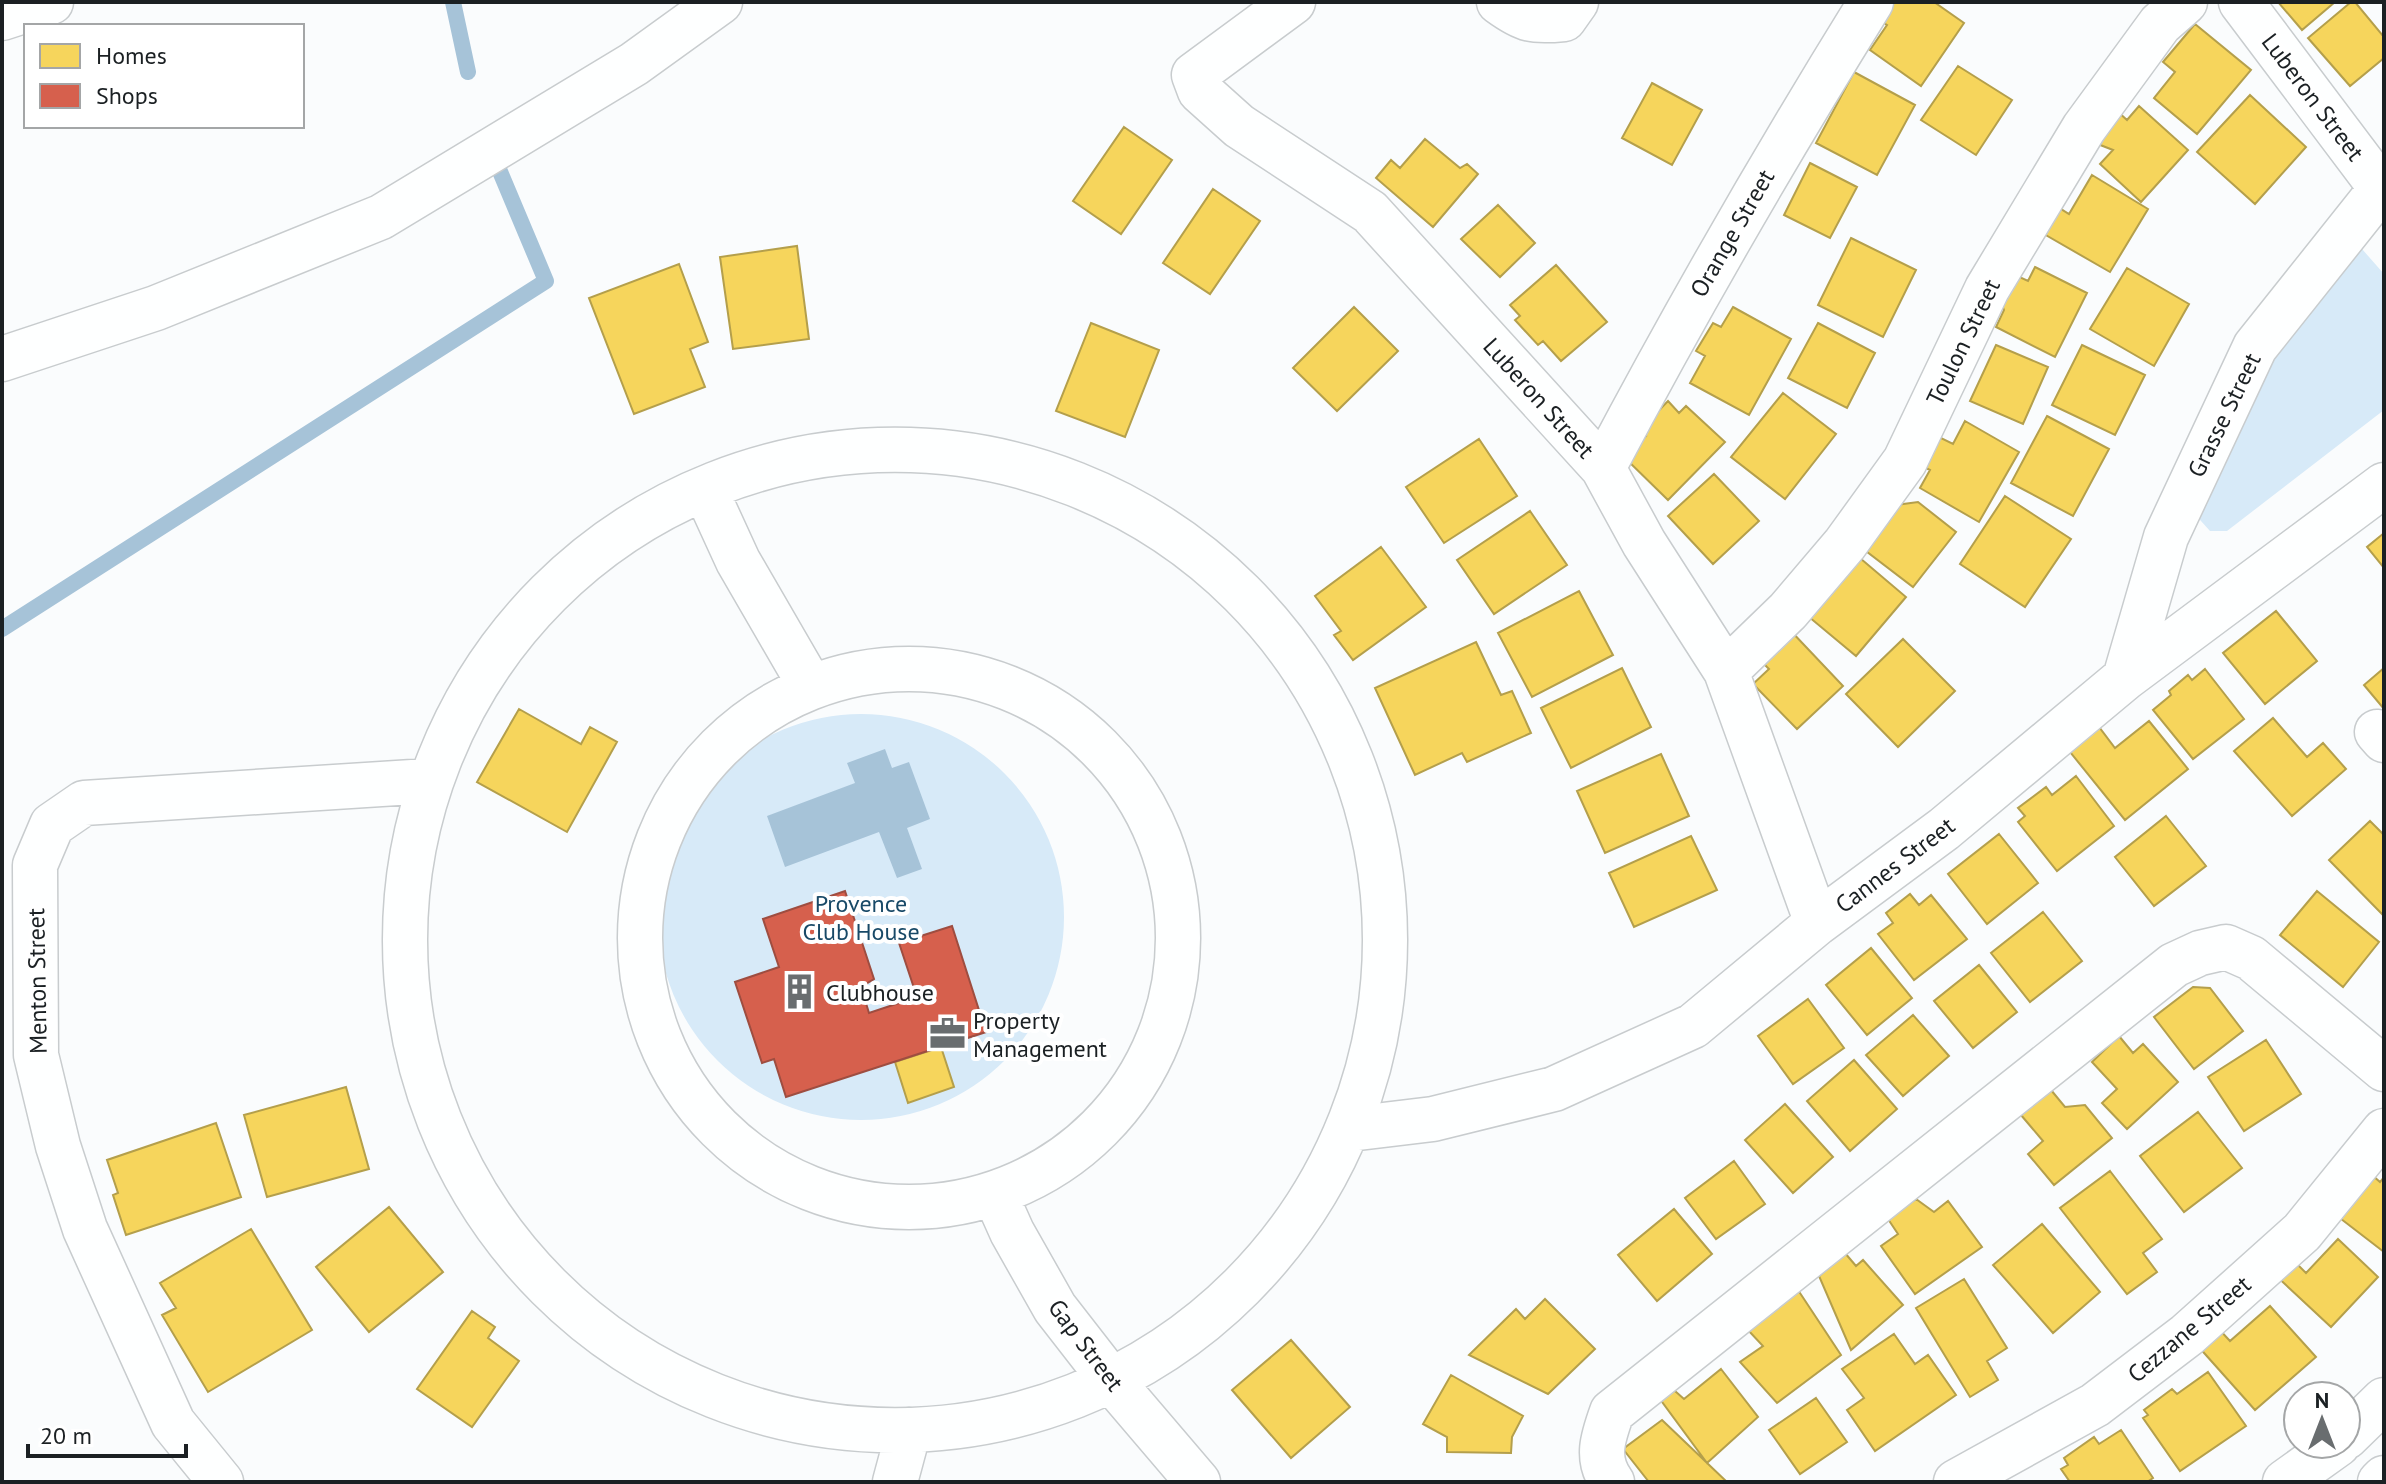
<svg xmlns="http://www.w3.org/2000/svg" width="2386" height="1484" viewBox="0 0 2386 1484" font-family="'PT Sans',sans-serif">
<rect width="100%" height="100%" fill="#fafcfd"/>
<!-- green -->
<path fill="#d7eaf8" d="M2362,249L2384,274V410L2227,531H2210L2192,511V490L2339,250Z
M658 917a203 203 0 1 1 406 0a203 203 0 1 1-406 0Z"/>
<!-- water -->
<path fill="#a6c3d8" d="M885,749L892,768L909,762L930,819L907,828L922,869L897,878L879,832L785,867L767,816L855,783L847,763Z"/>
<!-- homes -->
<path fill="#f6d55c" stroke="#b49f4b" stroke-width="2" d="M1888,2H1934L1964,23L1921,86L1870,50L1887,25L1876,18Z
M2278,2H2335L2302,30Z
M2351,2H2355L2384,37V58L2350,86L2308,38Z
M2195,24L2251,70L2197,134L2154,98L2175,72L2163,62Z
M1958,66L2012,100L1976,155L1921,120Z
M1854,72L1915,105L1877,175L1816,143Z
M1652,83L1702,110L1672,165L1622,138Z
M2250,95L2306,147L2255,204L2197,152Z
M2139,106L2188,150L2141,202L2100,164L2113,150L2090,141L2117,111L2127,120Z
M1124,127L1172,160L1121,234L1073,201Z
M1425,139L1460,168L1467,164L1478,174L1433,227L1376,178L1391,160L1400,168Z
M1810,163L1857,187L1830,238L1784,215Z
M2092,175L2148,209L2110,272L2037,230L2053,204L2069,214Z
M1213,189L1260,221L1210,294L1163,263Z
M1498,205L1535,243L1500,277L1461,239Z
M1851,238L1916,270L1883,337L1818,305Z
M797,246L809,339L733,349L720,257Z
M679,264L708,342L690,349L705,387L634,414L589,298Z
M1556,265L1607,322L1561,361L1543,341L1538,345L1515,320L1520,316L1510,305Z
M2035,267L2087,293L2055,357L1996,327L2004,310L2000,300L2013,274L2028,281Z
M2127,268L2189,304L2154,366L2090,329Z
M1354,307L1398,351L1337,411L1293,368Z
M1733,307L1791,339L1749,415L1690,383L1705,356L1696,351L1713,323L1721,327Z
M1091,323L1159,350L1125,437L1056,411Z
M1818,323L1875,353L1847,408L1788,378Z
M1996,345L2048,367L2023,424L1970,401Z
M2082,345L2145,375L2115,435L2052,405Z
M1783,393L1836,434L1785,499L1731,457Z
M1668,401L1679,413L1686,406L1725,442L1668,500L1625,458L1646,436L1640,430Z
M2047,416L2109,449L2073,516L2011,483Z
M1965,421L2019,452L1979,522L1920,488L1930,470L1922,466L1939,437L1953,444Z
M1479,439L1517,496L1444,543L1406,487Z
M1714,474L1759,521L1713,564L1668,516Z
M2005,496L2071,539L2025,607L1960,564Z
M1918,502L1956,532L1913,587L1862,548L1896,505Z
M1530,511L1567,565L1494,614L1457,560Z
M2384,533V568L2367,547Z
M1381,547L1426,607L1353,660L1334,635L1341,631L1315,596Z
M1854,553L1906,597L1856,656L1803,612Z
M1579,591L1613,655L1532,697L1498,633Z
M2276,611L2317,661L2265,704L2223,653Z
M1789,629L1843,686L1797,729L1753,684L1769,669L1758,658Z
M1903,639L1955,691L1898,747L1846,694Z
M1476,642L1501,695L1512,691L1531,733L1467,762L1462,753L1415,775L1375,688Z
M1622,668L1651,727L1571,768L1541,708Z
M2384,668V709L2364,685Z
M2205,669L2244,719L2193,759L2153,710L2171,695L2169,691L2188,675L2192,680Z
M519,709L581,744L590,727L617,742L567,832L477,782Z
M2273,718L2307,757L2323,743L2346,769L2292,816L2234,751Z
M2149,721L2188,769L2125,820L2066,747L2096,723L2115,748Z
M1661,754L1689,816L1605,853L1577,791Z
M2076,776L2114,826L2057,871L2018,822L2025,816L2018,808L2046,787L2052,795Z
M2166,816L2206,866L2154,906L2115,857Z
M2370,821L2384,835V912L2382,914L2329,860Z
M1999,834L2038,883L1987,924L1948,874Z
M1691,836L1717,890L1634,927L1609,873Z
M2317,891L2379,942L2343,987L2280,935Z
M1910,894L1919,905L1931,895L1967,939L1914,980L1878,934L1893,923L1886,913Z
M2043,912L2082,961L2030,1002L1991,953Z
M1871,948L1912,998L1867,1035L1826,985Z
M1979,965L2017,1012L1973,1048L1934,1001Z
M2193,987L2210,988L2243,1031L2194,1069L2154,1017Z
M1808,999L1844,1048L1793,1084L1758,1036Z
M1913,1015L1949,1056L1903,1096L1866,1055Z
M2119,1036L2133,1053L2143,1044L2178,1082L2127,1129L2102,1103L2117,1089L2092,1062Z
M2266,1040L2301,1094L2244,1131L2208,1077Z
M941,1047L954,1087L908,1103L895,1062Z
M1854,1060L1897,1109L1850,1151L1807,1101Z
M346,1087L369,1169L267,1197L244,1115Z
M2051,1090L2065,1107L2085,1105L2112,1138L2054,1185L2028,1154L2043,1141L2021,1115Z
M1785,1104L1833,1157L1793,1193L1745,1140Z
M2198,1112L2242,1168L2184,1212L2140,1156Z
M216,1123L241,1197L126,1235L113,1195L118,1193L107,1160Z
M1734,1161L1765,1204L1716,1239L1685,1198Z
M2110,1171L2162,1239L2143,1253L2157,1272L2127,1294L2060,1208Z
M2372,1175L2380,1182L2384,1177V1252L2332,1212Z
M1916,1199L1934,1212L1948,1201L1982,1247L1915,1294L1881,1246L1898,1234L1888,1219Z
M389,1207L443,1272L369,1332L316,1267Z
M1674,1209L1712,1254L1657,1301L1618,1255Z
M2042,1224L2100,1292L2053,1333L1993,1265Z
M251,1229L312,1330L208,1392L162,1315L176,1308L160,1283Z
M2338,1239L2378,1277L2331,1327L2273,1273L2289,1256L2306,1273Z
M1845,1253L1856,1266L1863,1260L1903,1305L1851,1350L1819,1276Z
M1964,1279L2007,1348L1987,1361L1998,1380L1970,1397L1916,1308Z
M1798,1290L1841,1355L1777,1403L1740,1362L1763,1346L1748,1330Z
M1545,1299L1595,1349L1548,1394L1469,1355L1516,1309L1525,1319Z
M2270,1306L2316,1357L2255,1410L2197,1345L2218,1328L2230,1341Z
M472,1311L495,1327L488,1338L519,1361L472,1427L417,1389Z
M1894,1334L1915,1364L1928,1355L1956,1395L1875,1451L1847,1410L1864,1398L1842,1369Z
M1291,1340L1350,1407L1291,1458L1232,1390Z
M1721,1369L1758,1417L1707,1463L1657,1395L1667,1384L1684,1399Z
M2208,1372L2246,1426L2180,1471L2143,1418L2148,1415L2144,1410L2172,1389L2177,1394Z
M1451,1375L1523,1416L1512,1437L1511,1453L1447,1452V1437L1423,1424Z
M1816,1398L1847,1442L1800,1474L1769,1430Z
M1662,1420L1727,1482H1649L1623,1449Z
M2121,1430L2153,1478L2147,1482H2070L2061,1469L2068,1465L2064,1458L2094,1437L2099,1444Z"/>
<!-- shops -->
<path fill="#d6604d" stroke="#9e4d40" stroke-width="2" d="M845,891L874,979L861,987L869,1013L917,997L899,943L952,926L986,1032L786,1097L774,1059L762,1063L735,982L779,967L763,919Z"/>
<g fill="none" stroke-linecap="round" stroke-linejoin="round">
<!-- stream -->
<path stroke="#a6c3d8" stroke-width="16" d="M453,2L468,72
M2,629L546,281L496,162"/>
<defs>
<path id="minor" d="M1293,2L1194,75L1200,91L1239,126L1370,212L1603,468L1644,543L1726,671L1817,923
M1499,2C1525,21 1533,22 1564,19L1576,2
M2241,2L2384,192
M2,18L51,2
M2,359L156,308L381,217L634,64L720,2
M405 940a490 490 0 1 1 980 0a490 490 0 1 1-980 0Z
M1603,468C1687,309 1776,155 1871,2
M705,489L738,561L811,687
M640 938a269 269 0 1 1 538 0a269 269 0 1 1-538 0Z
M1726,671L1788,611L1845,544L1905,461L1987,289L2084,128L2160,24L2185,2
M2125,678L2166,537L2255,347L2384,185
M2377,732L2384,740
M1350,1129L1433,1119L1554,1089L1693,1026L1817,923L1944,829L2125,678L2384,485
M995,1194L1012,1232L1055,1308L1111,1380L1198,1482
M221,1482L173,1423L85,1229L58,1146L36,1055L35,865L52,825L84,803L428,781
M895,1482L909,1430
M1612,1482C1595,1459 1603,1437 1612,1412L2174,965L2200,953L2226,947L2251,958L2384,1069
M1956,1482L2095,1405L2187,1335L2302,1232L2384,1131"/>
<path id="tertiary" d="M2346,1437L2384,1400
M2285,1482L2338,1444
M2380,1482L2384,1478"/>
</defs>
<!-- minor casing -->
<use href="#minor" stroke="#c8ccce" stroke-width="47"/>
<!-- tertiary casing -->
<use href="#tertiary" stroke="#c8ccce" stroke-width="47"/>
<!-- minor -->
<use href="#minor" stroke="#feffff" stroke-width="44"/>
<!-- tertiary -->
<use href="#tertiary" stroke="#feffff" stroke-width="44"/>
</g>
<!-- icons -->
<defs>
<symbol id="building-bare" viewBox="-9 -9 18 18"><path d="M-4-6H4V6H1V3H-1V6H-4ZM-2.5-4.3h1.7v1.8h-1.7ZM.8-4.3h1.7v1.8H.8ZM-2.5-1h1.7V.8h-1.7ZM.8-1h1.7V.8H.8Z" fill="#696d6f" stroke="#fff" stroke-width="2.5" paint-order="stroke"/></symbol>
<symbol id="office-bare" viewBox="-9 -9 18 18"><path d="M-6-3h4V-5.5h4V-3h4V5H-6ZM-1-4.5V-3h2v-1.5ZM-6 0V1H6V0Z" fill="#696d6f" stroke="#fff" stroke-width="2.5" paint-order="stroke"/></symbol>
</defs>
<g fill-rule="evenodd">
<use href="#building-bare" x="774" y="966" width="51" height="51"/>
<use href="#office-bare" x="922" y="1008" width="51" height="51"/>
</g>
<g text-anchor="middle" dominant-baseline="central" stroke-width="8" stroke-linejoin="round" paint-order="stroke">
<!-- street labels -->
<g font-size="24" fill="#1b2023" stroke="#fff">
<text transform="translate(2313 97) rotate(53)">Luberon Street</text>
<text transform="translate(1732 233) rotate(-60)">Orange Street</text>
<text transform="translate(1963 342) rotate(-64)">Toulon Street</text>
<text transform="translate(1539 398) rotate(48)">Luberon Street</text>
<text transform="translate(2224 415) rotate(-64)">Grasse Street</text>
<text transform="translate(1895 865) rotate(-37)">Cannes Street</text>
<text transform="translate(37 981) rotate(-91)">Menton Street</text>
<text transform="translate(2189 1329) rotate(-40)">Cezzane Street</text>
<text transform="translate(1086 1345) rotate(53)">Gap Street</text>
</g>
<!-- park labels -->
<g font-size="24" fill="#184967" stroke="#fff">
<text x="861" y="903">Provence<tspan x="861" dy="28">Club House</tspan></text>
</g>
<!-- poi labels -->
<g font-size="24" fill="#1b2023" stroke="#fff" text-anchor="start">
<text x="826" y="992">Clubhouse</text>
<text x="973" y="1020">Property<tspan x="973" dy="28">Management</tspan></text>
</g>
</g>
<!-- border -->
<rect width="2386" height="1484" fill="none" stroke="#1b2023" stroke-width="8"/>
<!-- legend -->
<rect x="24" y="24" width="280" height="104" fill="#ffffff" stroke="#a4a6a7" stroke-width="2"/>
<rect x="40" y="44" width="40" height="24" fill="#f6d55c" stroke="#a4a6a7" stroke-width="2"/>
<text x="96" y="64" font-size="24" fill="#1b2023">Homes</text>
<rect x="40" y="84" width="40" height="24" fill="#d6604d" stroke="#a4a6a7" stroke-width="2"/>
<text x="96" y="104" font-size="24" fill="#1b2023">Shops</text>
<!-- north arrow -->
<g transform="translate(2322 1420)"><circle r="38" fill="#ffffff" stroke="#a4a6a7" stroke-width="2"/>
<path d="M0-6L14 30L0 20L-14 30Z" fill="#696d6f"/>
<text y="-12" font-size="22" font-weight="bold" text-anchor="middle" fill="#1b2023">N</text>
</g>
<!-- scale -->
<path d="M28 1444v12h158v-12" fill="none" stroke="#1b2023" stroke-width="4"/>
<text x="40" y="1444" font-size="24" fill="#1b2023" stroke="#ffffff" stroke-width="6" paint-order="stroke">20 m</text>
</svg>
